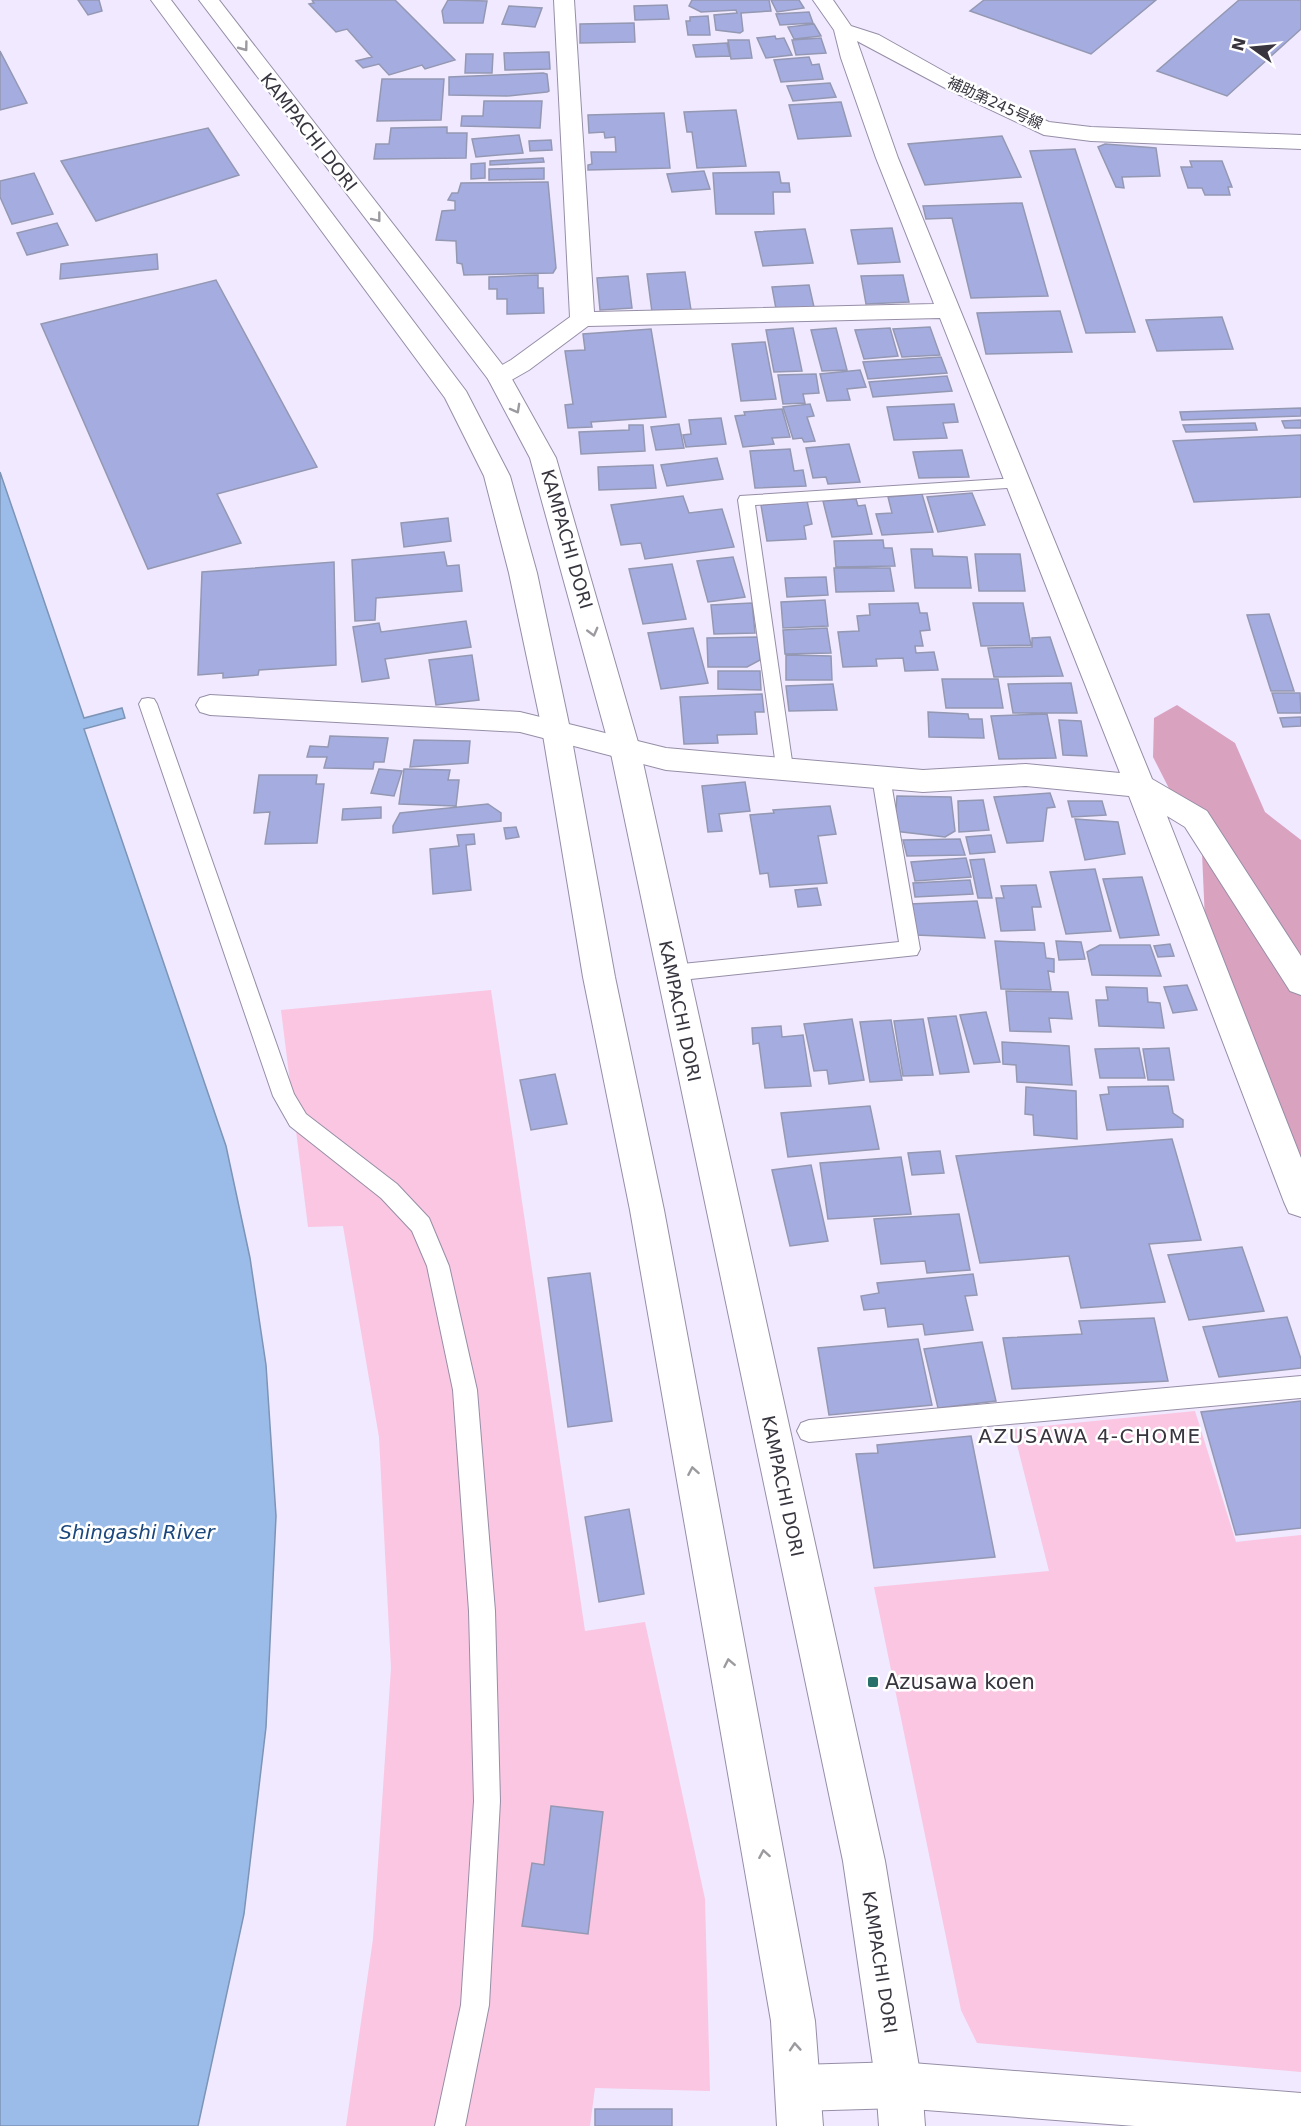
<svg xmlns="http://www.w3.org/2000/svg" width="1301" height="2126" viewBox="0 0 1301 2126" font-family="'DejaVu Sans','Noto Sans JP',sans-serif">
<rect width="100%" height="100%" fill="#f0e9ff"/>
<!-- green -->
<path fill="#fac6e1" d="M491,990L585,1631L645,1622L705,1899L710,2091L595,2088L590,2126H346L373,1939L391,1668L379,1437L343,1226L308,1227L281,1010Z
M1195,1411L1236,1542L1301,1535V2072L977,2043L961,2010L874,1587L1049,1571L1013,1429Z"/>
<!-- forest -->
<path fill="#d9a3c0" d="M1177,705L1235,743L1265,812L1301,840V1159L1205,921L1202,853L1153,757L1154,718Z"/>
<!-- water -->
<path fill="#9bbce9" stroke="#7d94b6" stroke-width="1.5" d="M0,472L84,718L122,708L125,718L84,729L226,1146L250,1258L266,1365L276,1516L266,1727L244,1914L198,2126H0Z"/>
<!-- building -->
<path fill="#a5ade0" stroke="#9498b2" stroke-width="1.5" d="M78,0H99L102,11L88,15Z
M312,0H395L455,60L425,69L422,65L389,75L379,64L363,68L356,61L372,57L347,29L336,32L309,4L314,3Z
M448,0L487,1L483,23H444L442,11Z
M692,0H769L771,11L741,13L743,31L740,33L716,30L714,15L737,13L736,10L701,12L689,6Z
M771,0H799L804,8L777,12Z
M984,0H1156L1091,54L970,11Z
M1239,0H1301V29L1227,96L1157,71Z
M667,5L669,19L635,20L634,6Z
M509,6L542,8L535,27L502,24Z
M809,12L813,23L780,25L776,14Z
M708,16L710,35H688L686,21H690V17Z
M634,23L635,42L580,43V24Z
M814,24L821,36L794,39L788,27Z
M775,36L776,39L784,38L792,55L766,58L757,38Z
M821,38L826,53L796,55L792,40Z
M728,40H749L752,58L731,59Z
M727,43L730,56L696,57L693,45Z
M0,51L27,103L0,110Z
M549,52L550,69L505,70L504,53Z
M466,54H493L492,73H465Z
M809,57L812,65L819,64L823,79L781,82L774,60Z
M543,73L547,74L549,91L547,92L507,96L449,95V77Z
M382,79H444L441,120L377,121Z
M830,83L836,97L793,101L787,86Z
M484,101H542L540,128L461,126L462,116H483Z
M841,102L851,136L798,139L789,105Z
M736,110L746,166L697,168L692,132H687L684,112Z
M664,113L670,168L588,170V165L592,164L591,152H616L615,137L605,138L604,132L589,133L588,115Z
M447,127V133H467L466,158L374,159L376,144H389L391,128Z
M208,128L239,175L96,221L61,161Z
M519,135L523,153L476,157L472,139Z
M1002,136L1021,177L925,185L908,144Z
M551,140L552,150L530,151L529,141Z
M1105,144L1156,148L1160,176L1122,177L1124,188L1116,187L1098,147Z
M1075,149L1135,332L1086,333L1030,151Z
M543,158L544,162L490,165V161Z
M1190,161H1222L1232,187H1228L1230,195H1205L1202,188H1188L1181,167H1192Z
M485,163V178L471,179V164Z
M544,168V179L489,180V169Z
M704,171L710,189L672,192L667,174Z
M779,172L781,183H789L790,192H773L774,214H716L713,173Z
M34,173L53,214L12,224L0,197V181Z
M548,182L556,268L553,273L464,275L462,264L457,263L456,241L436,240L442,211L455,210V201L448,200L452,193H458L461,183Z
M1022,203L1048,296L971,298L952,218L926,219L923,206Z
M57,223L68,245L27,255L17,233Z
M892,228L900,262L858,264L851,230Z
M805,229L813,263L763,266L755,232Z
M157,254L158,269L60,279L61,264Z
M685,272L691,310L652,312L647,274Z
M538,275V288H543L544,313L507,314V299H497V289H489V277Z
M903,275L909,302L866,304L861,276Z
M628,276L632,308L600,310L597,278Z
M216,280L317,467L217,494L241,543L148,569L41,324Z
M809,285L814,307L776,309L772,287Z
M1060,311L1072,352L986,354L977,313Z
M1222,317L1233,349L1157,351L1146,320Z
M930,327L940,355L902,357L893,329Z
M793,328L802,371L774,372L766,330Z
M836,328L847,370L822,371L811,330Z
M890,328L898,356L864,359L855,330Z
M651,329L666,417L591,422L592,427L568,428L565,405L573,404L565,351L585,350L583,334Z
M765,342L776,399L741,401L732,344Z
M941,357L947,373L868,379L863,362Z
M860,370L866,387L847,389L850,400L827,401L820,374Z
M816,374L819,393L803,394L805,403L783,404L778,375Z
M947,376L952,391L873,397L869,382Z
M810,404L814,416L807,417L815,441L804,442L802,438L793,439L783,407Z
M954,404L958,422L943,423L947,438L894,440L887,407Z
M1301,408V416L1182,420L1180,412Z
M782,409L790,437L772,438L774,444L743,447L735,416L745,415L744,412Z
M721,418L726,444L686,447L683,435L691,434L689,420Z
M1301,420V428H1285L1282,421Z
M1255,423L1257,430L1186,432L1183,425Z
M679,424L684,448L656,450L651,427Z
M629,425H643L645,451L581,454L579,432L629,430Z
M1301,435V497L1194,502L1173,441Z
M849,444L860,482L828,484L826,477L813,478L806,448Z
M790,449L794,471L803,470L806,486L755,488L750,451Z
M962,450L969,477L919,478L913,452Z
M717,458L723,479L667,486L661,465Z
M653,465L656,488L599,490L598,467Z
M972,493L985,525L938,532L927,497Z
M922,494L933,532L882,535L876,514L892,513L888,497Z
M683,496L689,513L722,509L734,547L645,559L641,543L621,545L611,505Z
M856,499L858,506L865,505L872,534L832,537L823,501Z
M807,501L812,524L804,526L806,539L767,541L761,505Z
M448,518L451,541L404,547L401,523Z
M883,540L884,548H892L895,566L836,567L834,541Z
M911,549H932L933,556L967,557L971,588H915Z
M444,552L447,566L459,565L462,591L376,598L375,620L355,621L352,560Z
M975,554H1020L1025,591H979Z
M733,557L745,597L708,602L697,561Z
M334,562L336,665L259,670L258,675L223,678V673L198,675L202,572Z
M672,564L686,619L643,624L629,569Z
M834,568H890L894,591L836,592Z
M826,577L828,595L787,597L785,578Z
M825,600L828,626L783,628L781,602Z
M752,603L755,633L714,634L711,605Z
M918,603L920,613H927L930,630L920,631L923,646H915L916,653L934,652L938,670L905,671L903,658L876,659L877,666L843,667L838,632L859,631L857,616L870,615L869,604Z
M973,603H1023L1031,645L981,646Z
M1269,614L1294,691H1271L1247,615Z
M466,621L471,647L385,659L389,678L362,682L353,627L379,623L381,632Z
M693,628L708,683L661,689L648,633Z
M827,628L831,653L785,654L783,630Z
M758,637L760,660L747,667H708L707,638Z
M1050,637L1063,676L994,677L988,648L1032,647V638Z
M472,655L479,700L436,705L429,660Z
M786,655L831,656L832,680H786Z
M718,671H760L761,690L718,689Z
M942,679H998L1003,708H946Z
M1071,683L1077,713H1013L1008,684Z
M833,684L837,710L789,711L786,686Z
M1272,693H1300L1301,713H1278Z
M762,694L764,712H755L757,734L717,735L718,743L684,744L680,697Z
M928,712L968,714L969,719H982L984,738L929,737Z
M1047,714L1056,758L999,759L991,716Z
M1301,717V726L1283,727L1280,718Z
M1059,720L1081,721L1087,756L1063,755Z
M330,736L388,738L384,762H374L373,769L324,768L327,757H307L310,746L328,747Z
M414,740L470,741L468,763L410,767Z
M379,769L402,771L394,796L371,793Z
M404,769L450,770L448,780H459L456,806L399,804Z
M259,775H317L316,784H324L317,843L265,844L270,812L254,813Z
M745,782L750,811L719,814L722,831L708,832L702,786Z
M1050,793L1055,807L1047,808L1043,841L1007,843L994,797Z
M897,796L951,797L955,831L945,837L894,831Z
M983,800L989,830L959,832L958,801Z
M1068,801H1102L1106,815L1072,817Z
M488,804L501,813V821L393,833V826L400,813Z
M830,806L836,834L818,836L827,883L770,887L768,873L760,874L750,815L774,813L773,810Z
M381,807V818L342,820L343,809Z
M1075,819L1118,822L1125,854L1085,860Z
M516,827L519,837L506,839L504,828Z
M474,834L475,844L466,845L471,890L433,894L430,849L459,846L457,835Z
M991,835L995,852L970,854L966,837Z
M960,839L965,855L907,856L903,840Z
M966,858L971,877L915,881L911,862Z
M984,859L992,898H978L970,860Z
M1095,869L1111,931L1066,934L1050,872Z
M1142,877L1159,935L1120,938L1103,879Z
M970,880L973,894L915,897L913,883Z
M1036,885L1041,907H1032L1035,930L1001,931L996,898H1004L1001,886Z
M817,888L821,905L798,907L795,890Z
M977,901L985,938L916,935L910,904Z
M995,941L1044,943L1046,958L1054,959V972L1048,971L1051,990L1001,989Z
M1056,941L1081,942L1085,959L1059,960Z
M1170,944L1174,956L1158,957L1154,946Z
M1100,945H1150L1161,976L1092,975L1087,952Z
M1187,985L1197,1010L1173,1013L1164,987Z
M1106,987L1147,988L1148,1002L1160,1003L1164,1028L1099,1026L1096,1000H1108Z
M1006,991L1068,992L1072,1019L1049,1018L1051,1032L1010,1031Z
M986,1012L1000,1062L974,1064L960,1015Z
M956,1016L969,1072L940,1074L928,1018Z
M852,1019L864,1080L829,1084L827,1070L814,1071L804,1024Z
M923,1019L933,1075L903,1076L894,1021Z
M891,1020L902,1080L870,1082L860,1022Z
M781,1026L782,1037L803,1035L811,1086L765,1088L759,1043L753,1044L752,1028Z
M1002,1042L1069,1046L1072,1085L1017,1082L1016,1065L1003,1064Z
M1139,1048L1145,1078H1100L1095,1049Z
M1169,1048L1174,1080H1148L1143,1049Z
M555,1074L567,1124L531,1130L520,1080Z
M1168,1086L1173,1113L1183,1120V1127L1107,1130L1100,1095L1109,1094L1108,1087Z
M1026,1087L1076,1091L1077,1139L1034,1135L1033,1115L1025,1114Z
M870,1106L879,1149L788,1157L781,1113Z
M1172,1139L1201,1240L1149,1244L1165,1302L1081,1308L1069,1256L980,1263L956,1156Z
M940,1151L944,1173L912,1175L908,1153Z
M901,1157L911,1214L828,1219L820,1163Z
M811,1165L828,1241L790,1246L772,1170Z
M959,1214L970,1270L927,1273L925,1261L881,1264L874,1219Z
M1242,1247L1264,1311L1189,1320L1168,1255Z
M590,1273L612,1421L568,1427L548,1278Z
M973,1274L977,1295L965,1296L973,1330L925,1335L923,1324L888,1327L885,1308L864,1310L861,1296L879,1293L877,1283Z
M1287,1317L1301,1359V1368L1219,1377L1203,1327Z
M1154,1318L1168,1381L1012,1389L1003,1338L1082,1334L1079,1321Z
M918,1339L932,1405L829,1415L818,1348Z
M982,1342L996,1401L938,1408L924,1349Z
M1301,1401V1528L1236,1535L1201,1412Z
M971,1436L995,1557L874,1568L856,1454L878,1453L877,1445Z
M629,1509L644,1594L599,1602L585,1517Z
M551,1806L603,1812L588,1934L522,1926L532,1863L544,1865Z
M595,2109H672V2126H595Z"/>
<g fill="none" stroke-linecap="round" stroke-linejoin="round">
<defs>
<path id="service" d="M1017,478L1023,479L1025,483L1023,487L755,505L793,768L791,773H777L738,500L740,496Z
M148,698L154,699L157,704L294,1094L306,1114L397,1184L429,1218L449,1266L477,1390L495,1611L500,1801L489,2005L465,2126H435L461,2005L474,1801L469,1611L453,1390L427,1266L412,1231L381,1198L290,1126L273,1096L139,704L142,699Z
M881,770L888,772L890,777L920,949L917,955L672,981L665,979L662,973L665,967L672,965L899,942L872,777L874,772Z
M1301,1376V1398L809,1442L801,1439L797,1431L801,1423L809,1420Z"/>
<path id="minor" d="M554,0H574L594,312L934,304L876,158L841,58L834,30L813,0H833L851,26L879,35L961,81L1049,122L1091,127L1301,135V149L1091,141L1044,135L947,89L857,41L898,158L1152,779L1207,811L1301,956V995L1290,991L1185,827L1167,816L1301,1158V1217L1289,1213L1284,1202L1129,796L1026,786L923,792L666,770L520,732L210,715L200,712L196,705L200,698L210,695L520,712L666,748L923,770L1026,764L1120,773L940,318L588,326L529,370L508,382L499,385L490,382L487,377L490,372L511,360L570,317Z
M899,2062L1301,2093V2126H1135L899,2108L798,2111L782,2104L775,2088L782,2072L798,2065Z"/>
<path id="primary" d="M151,0H171L466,391L510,476L537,573L570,729L615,977L664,1210L815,2021L823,2126H777L771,2021L630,1210L583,977L542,729L509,573L484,476L445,398Z
M199,0H219L508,372L556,458L640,749L885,1861L922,2085L925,2126H879L876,2085L843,1861L610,749L530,458L488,379Z"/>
</defs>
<!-- service casing -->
<use href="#service" stroke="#968ea6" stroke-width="2"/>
<!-- minor casing -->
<use href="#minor" stroke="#968ea6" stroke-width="2"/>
<!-- primary casing -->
<use href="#primary" stroke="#968ea6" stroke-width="2"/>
<!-- service -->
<use href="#service" fill="#fff" fill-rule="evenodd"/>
<!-- minor -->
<use href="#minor" fill="#fff" fill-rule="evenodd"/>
<!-- primary -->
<use href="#primary" fill="#fff" fill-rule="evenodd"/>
</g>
<!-- one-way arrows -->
<defs><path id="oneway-chevron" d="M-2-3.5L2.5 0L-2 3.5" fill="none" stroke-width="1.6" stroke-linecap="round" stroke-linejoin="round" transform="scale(1.5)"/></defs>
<g stroke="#9c9a9f">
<use href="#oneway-chevron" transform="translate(244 47) rotate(53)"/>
<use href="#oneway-chevron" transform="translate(377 218) rotate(52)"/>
<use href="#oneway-chevron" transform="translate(516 409) rotate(61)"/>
<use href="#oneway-chevron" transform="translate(593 632) rotate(75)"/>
<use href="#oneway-chevron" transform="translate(693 1471) rotate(-100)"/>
<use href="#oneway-chevron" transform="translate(729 1663) rotate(-101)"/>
<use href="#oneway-chevron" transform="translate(764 1854) rotate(-100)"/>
<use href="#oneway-chevron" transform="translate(795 2047) rotate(-94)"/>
</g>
<!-- markers -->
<rect fill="#28716b" stroke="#fff" stroke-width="2" x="867" y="1676" width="12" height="12" rx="3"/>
<g text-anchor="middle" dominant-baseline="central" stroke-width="5" stroke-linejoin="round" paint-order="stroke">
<!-- far-street labels -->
<g font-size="15" fill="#38353f" stroke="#fff">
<text transform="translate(995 103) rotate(25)">補助第245号線</text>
</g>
<!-- street labels -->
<g font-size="18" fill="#38353f" stroke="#fff">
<text transform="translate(309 132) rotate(52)">KAMPACHI DORI</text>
<text transform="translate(567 539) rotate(74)">KAMPACHI DORI</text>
<text transform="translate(680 1011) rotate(78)">KAMPACHI DORI</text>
<text transform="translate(783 1486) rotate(78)">KAMPACHI DORI</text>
<text transform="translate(880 1962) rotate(81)">KAMPACHI DORI</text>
</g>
<!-- neighbourhood labels -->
<g font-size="20" letter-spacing="1.5" fill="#38353f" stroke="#fff">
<text x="1090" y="1436">AZUSAWA 4-CHOME</text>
</g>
<!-- water labels -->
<g font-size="20" font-style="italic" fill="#1b477d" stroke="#fff">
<text x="137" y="1532">Shingashi River</text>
</g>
<!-- near-poi labels -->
<g font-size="21" fill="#38353f" stroke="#fff" text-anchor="start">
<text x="885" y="1682">Azusawa koen</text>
</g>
</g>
<!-- north arrow -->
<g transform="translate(1253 48) rotate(285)" stroke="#ffffff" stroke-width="4.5" paint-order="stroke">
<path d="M0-4.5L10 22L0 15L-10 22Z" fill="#38353f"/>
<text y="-9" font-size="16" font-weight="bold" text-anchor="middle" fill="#38353f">N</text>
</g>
</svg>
